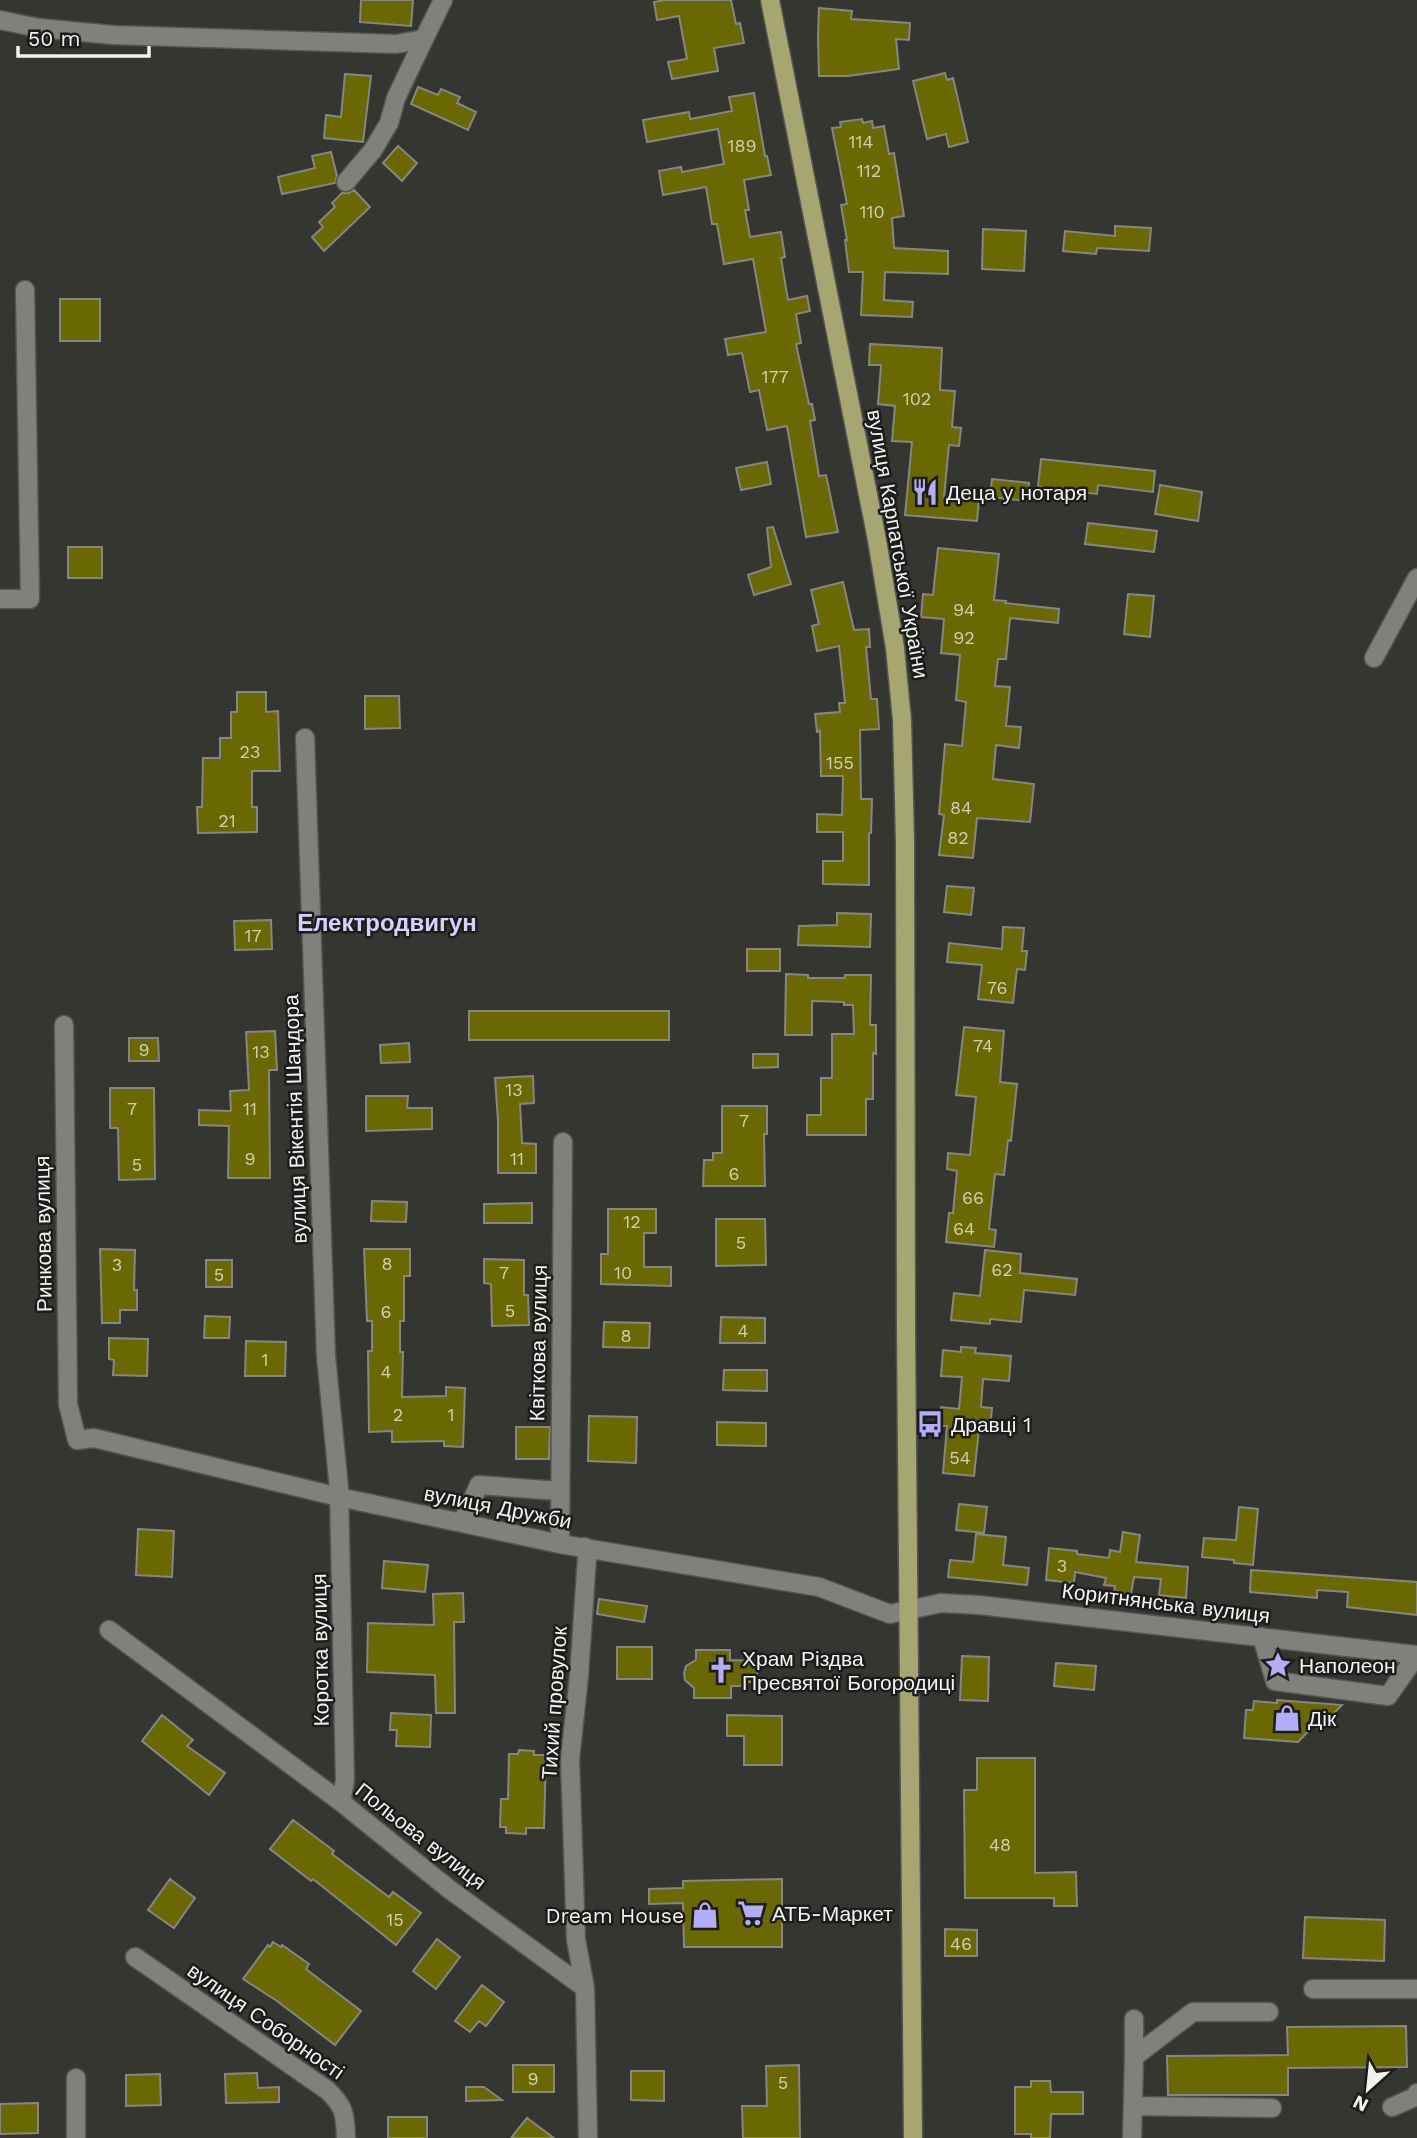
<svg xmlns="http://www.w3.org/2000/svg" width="1417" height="2138" viewBox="0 0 1417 2138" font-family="'Work Sans',sans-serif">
<rect width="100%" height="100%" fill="#353532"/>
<!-- building -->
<path fill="#696801" stroke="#868682" stroke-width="2" d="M361,0H413L411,26L360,22Z
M665,0H731L736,24L740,23L744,43L714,48L718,71L672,79L668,62L687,59L679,16L657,20L654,2Z
M819,8L852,11L851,19L910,23L909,40L896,39L899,69L848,76H819L818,37Z
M945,73L947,80L953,78L968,142L949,147L946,134L927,139L913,81Z
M345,74L371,76L363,142L324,138L326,115L341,117Z
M418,87L438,95L441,89L460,97L457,103L476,112L468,130L411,104Z
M754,93L765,156H767L771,175L744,180L749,210H745L750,237L781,232L785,257L781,258L788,300L807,296L810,311L796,314L801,343L796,344L809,404H812L815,420L810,421L819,476L826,475L838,532L806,537L787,426L767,430L759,390L750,392L742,353L728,355L725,339L766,332L753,259L724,264L717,224H712L706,187L663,195L659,171L681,167L682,172L724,164L718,129L647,142L643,120L689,112L690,119L732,111L729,97Z
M862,119L863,123L872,121L873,128L884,126L889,154L894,153L904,216L892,218L894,248L948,251V274L885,272L884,300L913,302L912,317L861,315L863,272H849L845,240H847L841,205L847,204L832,128L841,127L840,122Z
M398,146L417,163L402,181L383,163Z
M331,152L337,176L335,183L282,194L278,177L315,168L312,156Z
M354,190L370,207L324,251L312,237L323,227L319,222L335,207L332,203L342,193H349Z
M1115,226L1151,228L1149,251L1097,248L1096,254L1063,251L1065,231L1115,236Z
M983,229L1026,231L1024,271L982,269Z
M60,299H100V341H60Z
M870,344L942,348L940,390L955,391L952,427L961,428L959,446L949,445L944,497L979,500L977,521L905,515L912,442L892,441L895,406L878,404L881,365H869Z
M1041,459L1155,471L1153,492L1098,485L1097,494L1038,487Z
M767,462L771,484L741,490L736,468Z
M992,479L1029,483L1027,501L990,497Z
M1160,485L1202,492L1198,521L1155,514Z
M1088,523L1157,531L1154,552L1085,544Z
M773,527L791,584L754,595L748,575L771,567L767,528Z
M68,547H102V578H68Z
M938,548L999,554L994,600L1006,601L1005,603L1059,609L1058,623L1010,618L1006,659H998L995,686L1010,687L1006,726L1021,727L1019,748L996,745L993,779L1034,784L1030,822L977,818L973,858L939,855L944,815L939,814L945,744L962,746L966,702L956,700L960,655L941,653L944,619L921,617L923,594L933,595Z
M843,582L854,630L869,629L870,647H866L871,699H877L879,729L860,730L861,799H872L871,833H869V885L823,884V861H843V832H817V814L842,815L843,776H821L820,731L817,732L815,714L840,712L839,703H845L839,646L817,651L812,626L819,624L811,590Z
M1128,594L1154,596L1150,637L1124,634Z
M237,692H266V712L278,711L280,771H252V807H257V832L198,833L197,807H202L203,758H220V738H231V712H237Z
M365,696H399L400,728L365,729Z
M947,886L974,888L971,915L944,912Z
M837,913L871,914L870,947L798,945L799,926L837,925Z
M271,920L272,949L235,950L234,921Z
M1003,927L1024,928L1022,951H1027L1025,970L1017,969L1013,1003L978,999L982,965L947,962L949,943L1002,949Z
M747,949H780V971H747Z
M786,974L808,975V978H845V975H871L870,1025H876V1054L873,1053V1099H866V1135H807V1115H821V1078H832V1034H854L853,1005H844V1002L812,1001V1035H785Z
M469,1011H669V1040H469Z
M964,1027L1004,1031L1000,1082L1017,1084L1011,1141L1008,1140L1004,1175L995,1174L989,1229L996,1230L994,1247L946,1242L949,1213H953L957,1171L947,1169L948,1153L970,1155L976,1097L956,1095Z
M275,1031L277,1070H269L270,1178H228L229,1126L199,1125V1110L231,1111L230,1091L249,1090L246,1032Z
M129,1038H158L159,1061H129Z
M409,1043L410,1062L381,1063L380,1045Z
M753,1054H778V1067L753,1068Z
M533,1076L534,1103L520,1104L522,1143L536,1144V1173H498V1121L495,1078Z
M110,1088H154L155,1179L119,1180L118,1128H110Z
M366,1096H408L407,1108H432V1129L366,1131Z
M722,1106H767V1134H764L765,1186H703L704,1160H713V1153H722Z
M372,1201L407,1202L406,1222L371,1221Z
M532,1203V1223H484V1204Z
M608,1209H656V1233H644V1267H671V1286L601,1284V1254H608Z
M716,1219H765L766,1265L716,1266Z
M100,1249L135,1250L134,1290H137V1310H120V1323H102Z
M364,1249H410V1276H404V1321H400V1352H403L402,1397L446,1396V1387L465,1388L463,1447L444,1446V1441L392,1442V1431L369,1432L368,1351H372V1321H367Z
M985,1250L1021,1254L1020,1273L1077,1279L1075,1295L1024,1290L1021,1322L990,1319V1324L951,1320L954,1293L980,1296Z
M484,1259L524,1260V1295H528L529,1325L492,1326L491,1284L484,1283Z
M206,1260H232V1287H206Z
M205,1316L230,1317L229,1338H204Z
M721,1317L765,1318V1343H720Z
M604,1322L650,1323L649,1348L603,1347Z
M109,1338L148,1339L147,1376L113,1375L114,1360L109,1359Z
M246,1341L286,1342L285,1376H245Z
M961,1347L976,1348L975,1353L1011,1356L1009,1381L983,1379L981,1407L992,1408L990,1430L979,1429L974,1476L943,1473L947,1426H939L941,1407L959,1409L962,1377L941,1376L943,1350L961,1352Z
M724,1370H767V1391L723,1390Z
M589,1416L637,1417L636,1463L588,1461Z
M717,1422L766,1423V1446L717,1445Z
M516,1427H550L549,1459H516Z
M959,1504L987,1507L984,1533L956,1530Z
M1239,1507L1258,1509L1253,1565L1234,1563V1560L1202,1557L1204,1538L1236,1540Z
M138,1529L174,1531L172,1577L136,1575Z
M1123,1532L1140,1535L1136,1562L1188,1567L1186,1598L1159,1595L1161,1579L1134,1577L1131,1594L1114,1591L1115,1586L1104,1585L1106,1578L1075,1572L1074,1583L1046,1580L1049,1548L1077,1551V1554L1109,1558L1110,1550L1120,1552Z
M976,1534L1006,1537L1003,1565L1029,1568L1027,1585L948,1577L950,1560L973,1562Z
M384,1561L428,1565L425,1592L382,1588Z
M1251,1570L1417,1582V1615L1347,1607L1348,1592L1317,1590V1598L1250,1592Z
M463,1593L464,1622H454L455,1713H436L435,1675L367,1672L368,1623L434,1625L433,1594Z
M599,1599L647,1606L644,1622L597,1614Z
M617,1647H652V1679H617Z
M696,1650H730V1660L757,1661V1682H742V1686H731V1698H694V1688L685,1680L684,1673L686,1666L696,1660Z
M962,1656L989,1657L988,1701L960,1700Z
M1056,1663L1096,1666L1094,1690L1054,1686Z
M1277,1700L1315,1703L1342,1705L1318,1729L1314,1725L1298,1742L1244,1738L1246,1710H1253L1254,1701L1277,1703Z
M391,1713L431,1715L430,1747L396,1746L397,1730H390Z
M162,1715L193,1740L187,1746L225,1773L209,1795L142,1741Z
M727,1715L782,1716V1765H744V1736H727Z
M519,1750L534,1751V1755H546L544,1828H526V1834L506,1833V1827H500L501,1799H508L509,1754H518Z
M977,1758H1035V1873L1076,1872L1077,1906H1054V1898H965L964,1790H977Z
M293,1820L334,1851L332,1854L389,1897L393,1892L421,1913L396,1945L313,1879L311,1881L270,1849Z
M170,1879L195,1898L174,1928L148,1910Z
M782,1879V1947H684L683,1903L649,1904V1889L683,1888V1881Z
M1305,1917L1385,1920L1384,1961L1303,1958Z
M945,1929L977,1930V1956H945Z
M437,1939L460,1957L436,1989L413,1971Z
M273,1942L281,1947L282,1945L309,1964L306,1969L361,2011L335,2045L277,2001L243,1979L268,1945L270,1947Z
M482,1985L504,2002L486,2026L479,2021L470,2032L455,2021Z
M1406,2026L1407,2067L1288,2068V2095H1168L1167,2056L1288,2055L1287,2027Z
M513,2065H554V2092H513Z
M799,2065L800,2138H743L742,2106H767L766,2066Z
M631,2071H664V2101L631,2100Z
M257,2073L258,2088L279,2087V2102L226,2103L225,2074Z
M160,2074L161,2105L126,2106V2075Z
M1031,2081H1050L1051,2092H1083V2114H1051L1050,2138H1031V2134H1015V2087H1031Z
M466,2087H484L502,2100L466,2101Z
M38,2103V2133L0,2134V2104Z
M388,2117H427V2138H388Z
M527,2118L554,2138H511Z"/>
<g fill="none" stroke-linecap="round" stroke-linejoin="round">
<defs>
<path id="minor" d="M0,20L39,28L113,35L396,44L424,39L443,0
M346,182L373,150L389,123L396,98L424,39
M0,599H30L25,290
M1374,658L1417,578
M305,738L326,1356L339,1489L345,1780L341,1802
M64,1025L68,1404L77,1440L94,1438L339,1497L462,1523L560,1544L819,1587L890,1614L941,1603L979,1605L1417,1655L1388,1696L1275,1681L1262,1637
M462,1523L479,1485L559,1491
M560,1544L563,1142
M585,1547L587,1557L579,1676L570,1759L576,1940L585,1988
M109,1630L341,1802L449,1889L585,1988L588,2138
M135,1957L327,2090C345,2107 345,2114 346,2138
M1313,1989H1417
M1134,2057V2019
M76,2078V2138
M1133,2106L1272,2108
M1392,2107L1415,2097L1417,2093
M1132,2138L1134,2057L1193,2012H1269"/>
<path id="major" d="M770,0L877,540L895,648L902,720L905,841L906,1330L913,2138"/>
</defs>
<!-- minor casing -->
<use href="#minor" stroke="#545452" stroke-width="21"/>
<!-- major casing -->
<use href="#major" stroke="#545452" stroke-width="21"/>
<!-- minor -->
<use href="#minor" stroke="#80807c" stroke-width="18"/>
<!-- major -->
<use href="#major" stroke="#a6a671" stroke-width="18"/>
</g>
<!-- icons -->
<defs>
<symbol id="restaurant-bare" viewBox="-9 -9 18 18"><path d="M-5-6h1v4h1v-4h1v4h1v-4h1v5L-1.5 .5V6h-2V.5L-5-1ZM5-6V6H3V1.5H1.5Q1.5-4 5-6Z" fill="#b5acf8" stroke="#1c1c1b" stroke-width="2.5" paint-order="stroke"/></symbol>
<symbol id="bus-bare" viewBox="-9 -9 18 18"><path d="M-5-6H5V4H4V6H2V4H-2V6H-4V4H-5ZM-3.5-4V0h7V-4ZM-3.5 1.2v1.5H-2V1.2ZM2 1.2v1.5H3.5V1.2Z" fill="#b5acf8" stroke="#1c1c1b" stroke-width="2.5" paint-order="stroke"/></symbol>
<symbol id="sight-bare" viewBox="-9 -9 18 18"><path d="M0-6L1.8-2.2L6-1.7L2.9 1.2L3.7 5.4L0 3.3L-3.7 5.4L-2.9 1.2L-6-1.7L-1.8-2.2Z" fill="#b5acf8" stroke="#1c1c1b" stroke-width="2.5" paint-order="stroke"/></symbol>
<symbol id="church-bare" viewBox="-9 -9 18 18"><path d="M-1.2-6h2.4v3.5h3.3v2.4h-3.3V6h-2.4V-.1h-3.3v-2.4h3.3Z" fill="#b5acf8" stroke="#1c1c1b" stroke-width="2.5" paint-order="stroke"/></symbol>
<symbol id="shop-bare" viewBox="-9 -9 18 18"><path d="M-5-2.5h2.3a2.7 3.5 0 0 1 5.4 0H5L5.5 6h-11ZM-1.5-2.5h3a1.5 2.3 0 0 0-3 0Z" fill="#b5acf8" stroke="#1c1c1b" stroke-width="2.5" paint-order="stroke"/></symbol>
<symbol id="supermarket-bare" viewBox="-9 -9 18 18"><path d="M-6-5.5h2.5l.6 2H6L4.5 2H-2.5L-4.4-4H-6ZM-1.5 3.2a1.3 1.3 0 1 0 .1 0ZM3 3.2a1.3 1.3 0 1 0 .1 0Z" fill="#b5acf8" stroke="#1c1c1b" stroke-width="2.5" paint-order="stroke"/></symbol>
</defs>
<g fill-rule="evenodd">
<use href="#restaurant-bare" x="906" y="473" width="38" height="38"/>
<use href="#bus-bare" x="911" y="1405" width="38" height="38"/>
<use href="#sight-bare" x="1259" y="1646" width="38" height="38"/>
<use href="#church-bare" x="702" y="1651" width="38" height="38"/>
<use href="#shop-bare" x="1268" y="1699" width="38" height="38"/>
<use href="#supermarket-bare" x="732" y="1894" width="38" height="38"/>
<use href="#shop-bare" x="686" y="1896" width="38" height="38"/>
</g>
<g text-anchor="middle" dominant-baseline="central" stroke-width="5" stroke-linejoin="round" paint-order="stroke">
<!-- number labels -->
<g font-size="18" fill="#d0d0b5">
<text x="861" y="141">114</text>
<text x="742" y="145">189</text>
<text x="869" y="170">112</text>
<text x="872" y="211">110</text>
<text x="775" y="376">177</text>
<text x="917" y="398">102</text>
<text x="964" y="609">94</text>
<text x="964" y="637">92</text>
<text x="250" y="751">23</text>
<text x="840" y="762">155</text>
<text x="961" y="807">84</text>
<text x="227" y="820">21</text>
<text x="958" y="837">82</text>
<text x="253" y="935">17</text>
<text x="997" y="987">76</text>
<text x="983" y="1045">74</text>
<text x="144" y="1049">9</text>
<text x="261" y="1051">13</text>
<text x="514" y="1089">13</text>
<text x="132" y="1108">7</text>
<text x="250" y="1108">11</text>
<text x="744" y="1120">7</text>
<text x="250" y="1158">9</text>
<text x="517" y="1158">11</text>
<text x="137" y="1164">5</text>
<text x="734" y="1173">6</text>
<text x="973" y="1197">66</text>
<text x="632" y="1221">12</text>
<text x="964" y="1228">64</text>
<text x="741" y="1242">5</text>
<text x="387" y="1263">8</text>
<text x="117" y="1264">3</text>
<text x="1002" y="1269">62</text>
<text x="504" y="1272">7</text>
<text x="623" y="1272">10</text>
<text x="219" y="1274">5</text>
<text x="510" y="1310">5</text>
<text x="386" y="1311">6</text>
<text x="743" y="1330">4</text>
<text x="626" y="1335">8</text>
<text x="265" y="1359">1</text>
<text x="386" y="1371">4</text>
<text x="398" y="1414">2</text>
<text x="451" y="1414">1</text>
<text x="960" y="1457">54</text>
<text x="1062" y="1565">3</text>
<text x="1000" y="1844">48</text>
<text x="395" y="1919">15</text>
<text x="961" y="1943">46</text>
<text x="533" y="2078">9</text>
<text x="783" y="2082">5</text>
</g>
<!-- poi labels -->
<g font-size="21" fill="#f2f3f1" stroke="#1c1c1b" text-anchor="start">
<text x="946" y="492">Деца у нотаря</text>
<text x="951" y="1424">Дравці 1</text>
<text x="742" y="1658">Храм Різдва<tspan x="742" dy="24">Пресвятої Богородиці</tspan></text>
<text x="1299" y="1665">Наполеон</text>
<text x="1308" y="1718">Дік</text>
<text x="772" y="1913">АТБ-Маркет</text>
<text x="684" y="1915" text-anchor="end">Dream House</text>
</g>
<!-- street labels -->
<g font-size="21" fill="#f2f3f1" stroke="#1c1c1b">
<text transform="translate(898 544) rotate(80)">вулиця Карпатської України</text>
<text transform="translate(295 1119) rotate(-92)">вулиця Вікентія Шандора</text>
<text transform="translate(43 1234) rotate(-91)">Ринкова вулиця</text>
<text transform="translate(538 1343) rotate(-89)">Квіткова вулиця</text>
<text transform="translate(498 1507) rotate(11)">вулиця Дружби</text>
<text transform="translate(1166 1603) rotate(7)">Коритнянська вулиця</text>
<text transform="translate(320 1650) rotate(-91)">Коротка вулиця</text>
<text transform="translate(554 1703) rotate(-86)">Тихий провулок</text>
<text transform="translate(421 1836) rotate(38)">Польова вулиця</text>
<text transform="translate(266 2021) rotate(35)">вулиця Соборності</text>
</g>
<!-- quarter labels -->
<g font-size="24" font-weight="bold" fill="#d5d1fd" stroke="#1c1c1b">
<text x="387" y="923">Електродвигун</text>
</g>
</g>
<!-- north arrow -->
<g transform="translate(1368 2089) rotate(207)" stroke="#1c1c1b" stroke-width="5" paint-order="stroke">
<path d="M0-5L12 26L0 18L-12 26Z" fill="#f2f3f1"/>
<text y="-10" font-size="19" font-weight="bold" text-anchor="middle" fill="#f2f3f1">N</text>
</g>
<!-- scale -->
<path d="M18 46v10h131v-10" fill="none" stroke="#f2f3f1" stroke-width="3.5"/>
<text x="28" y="46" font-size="21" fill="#f2f3f1" stroke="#1c1c1b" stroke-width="5" paint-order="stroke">50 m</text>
</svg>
